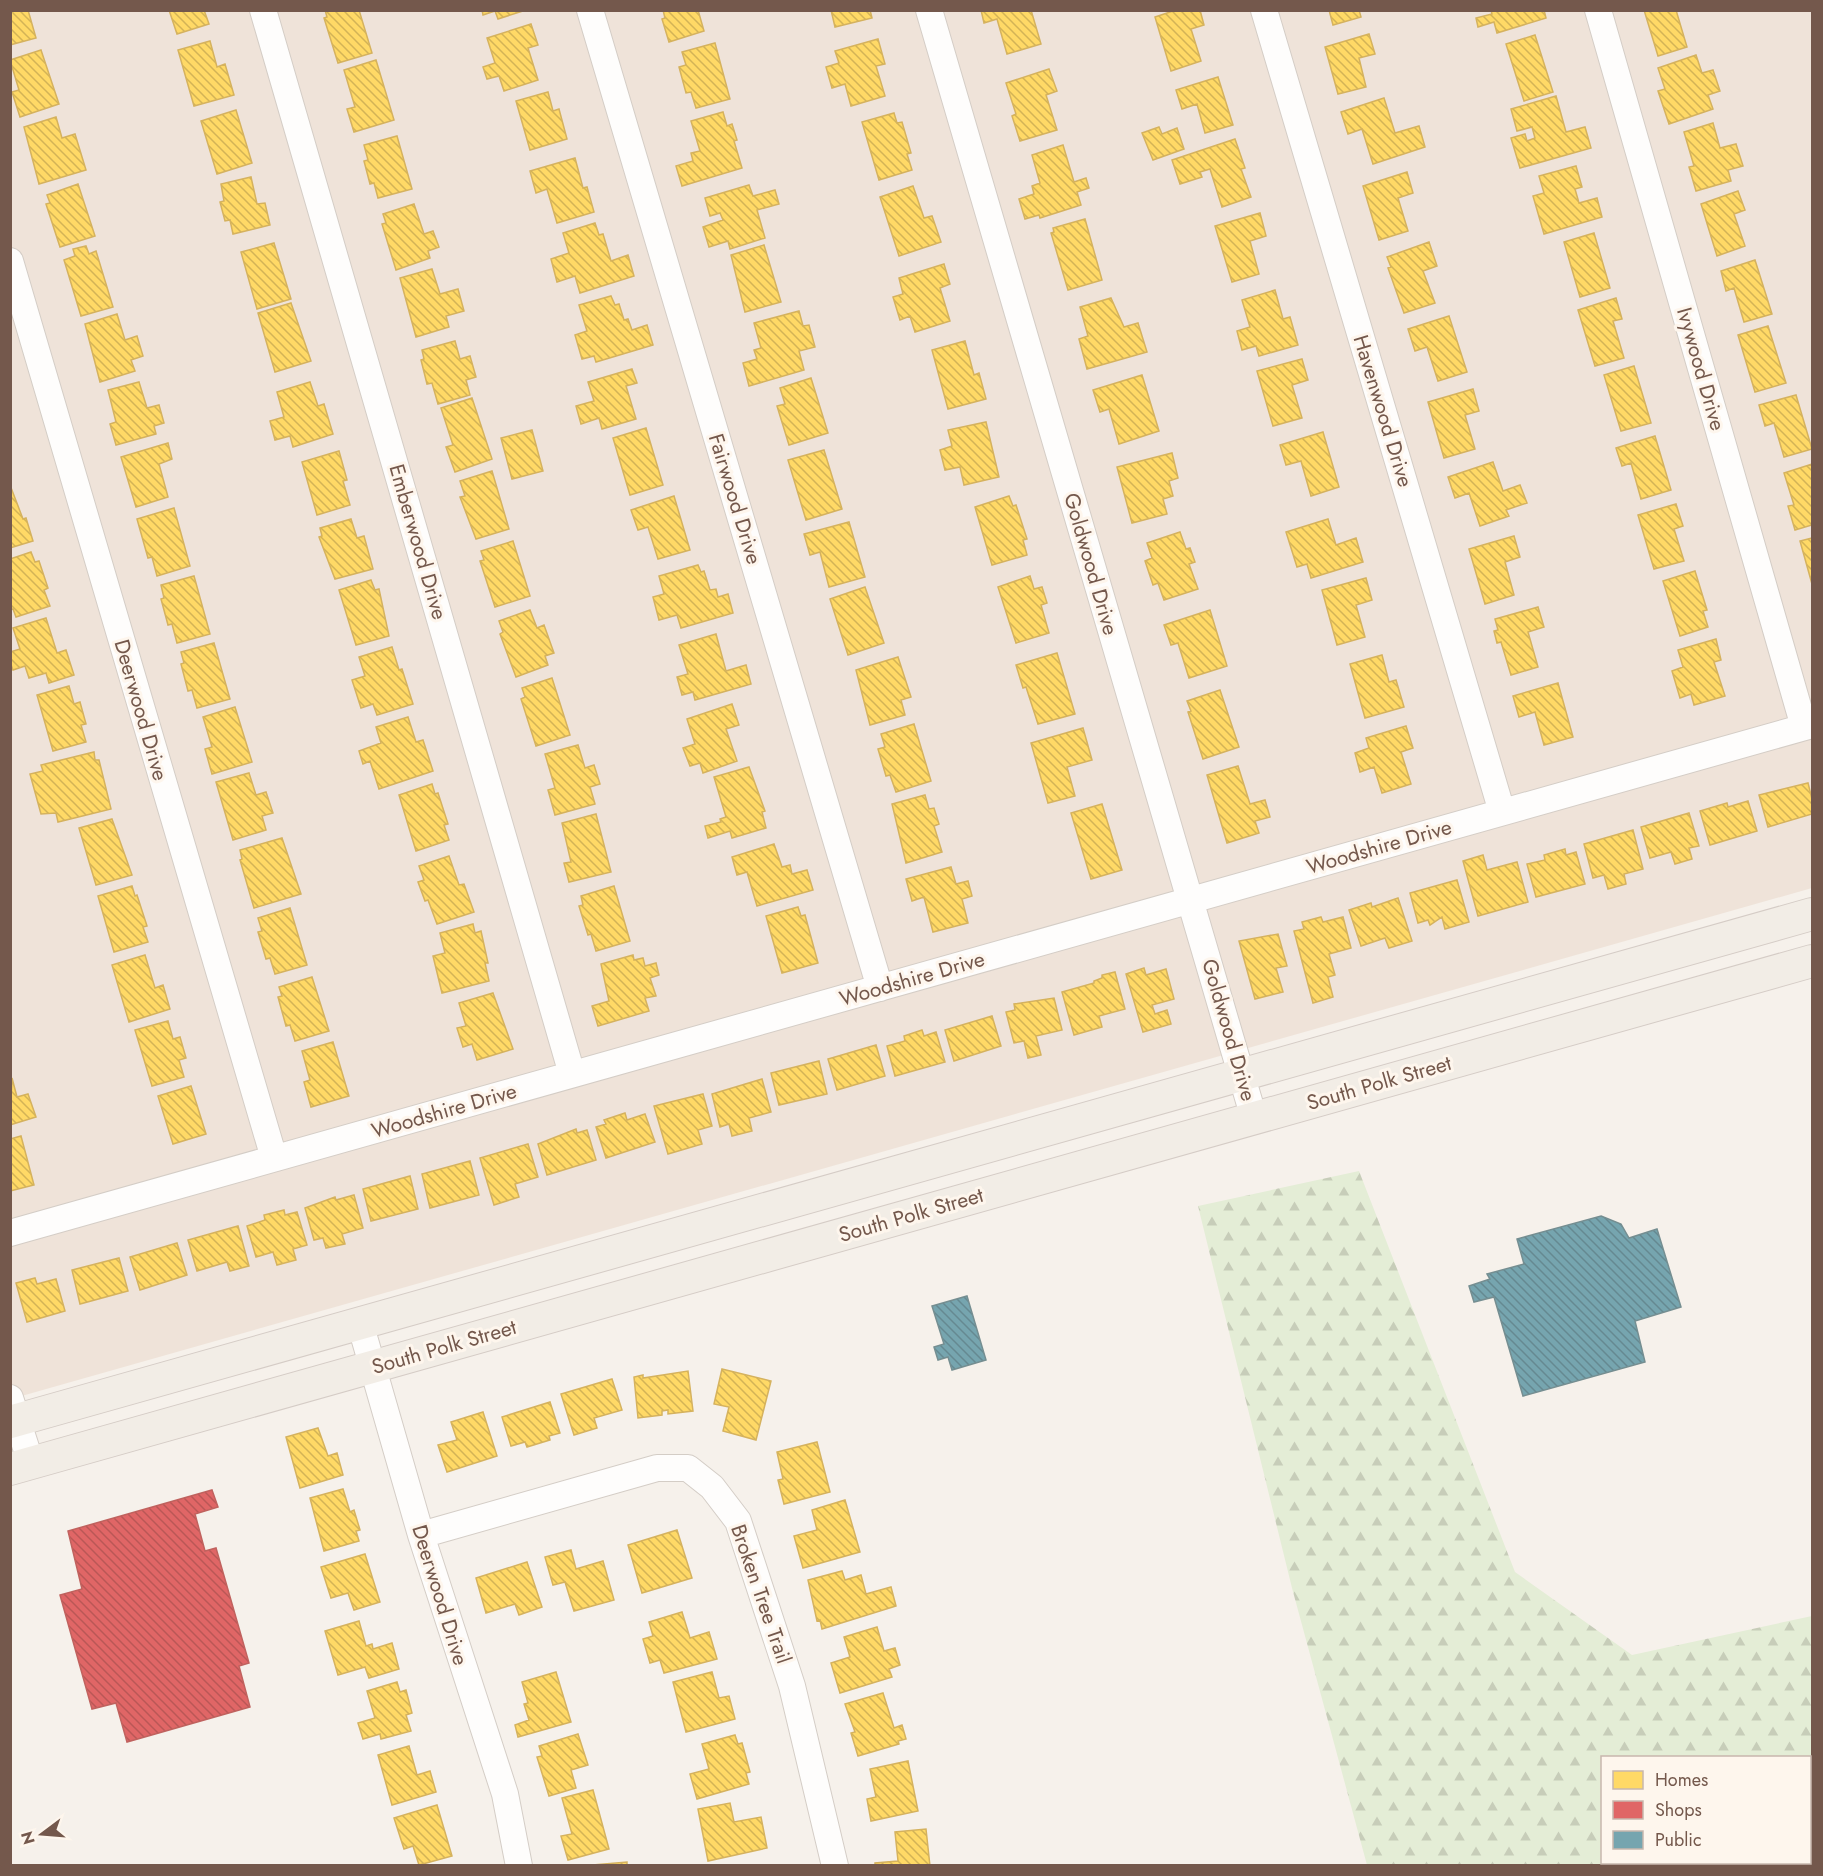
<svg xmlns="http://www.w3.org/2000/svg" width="1823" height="1876" viewBox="0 0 1823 1876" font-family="Jost,sans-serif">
<defs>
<pattern id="forest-firs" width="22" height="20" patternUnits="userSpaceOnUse" patternTransform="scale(1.5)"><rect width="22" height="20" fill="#e4edd6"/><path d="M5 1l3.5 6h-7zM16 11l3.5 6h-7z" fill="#c7cdb9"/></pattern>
<pattern id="homes-back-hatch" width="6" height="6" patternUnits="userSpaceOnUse" patternTransform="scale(1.5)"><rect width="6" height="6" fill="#ffd966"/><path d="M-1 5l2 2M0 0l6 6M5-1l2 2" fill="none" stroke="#d3b356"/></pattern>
<pattern id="shops-back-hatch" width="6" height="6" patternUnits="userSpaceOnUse" patternTransform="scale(1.5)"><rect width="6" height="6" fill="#e06666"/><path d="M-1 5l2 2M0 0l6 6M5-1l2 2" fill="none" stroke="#ba5756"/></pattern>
<pattern id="public-back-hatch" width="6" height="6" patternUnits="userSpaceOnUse" patternTransform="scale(1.5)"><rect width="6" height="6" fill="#76a5af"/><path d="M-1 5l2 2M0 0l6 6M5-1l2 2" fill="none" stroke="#658991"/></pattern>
</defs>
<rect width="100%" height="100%" fill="#f6f1eb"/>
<!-- residential -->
<path fill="#efe3d9" d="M11,11H1812V888L11,1399Z"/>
<!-- forest -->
<path fill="url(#forest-firs)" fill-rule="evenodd" d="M1359,1171L1515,1572L1632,1655L1812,1616V1865H1367L1292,1588L1198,1206ZM1602,1758H1810V1862H1602Z"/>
<!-- homes -->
<path fill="url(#homes-back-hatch)" stroke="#d5b25e" stroke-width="1.5" d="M10,10H28L36,38L10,45Z
M169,10H204L209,24L177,34Z
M325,10H359L372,53L338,63L324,18L327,17Z
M482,10H526L498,19L495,11L483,15Z
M663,10H698L704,31L669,42L662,19L665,18Z
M831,10H870L872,18L835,27Z
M981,10H1031L1041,44L1007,54L997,19L984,23Z
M1176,10H1200L1204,25L1191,29L1201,61L1171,71L1155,17Z
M1329,10H1359L1361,17L1333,25Z
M1491,10H1544L1546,18L1497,33L1494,22L1478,27L1476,18L1492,14Z
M1644,10H1676L1687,47L1658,56Z
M531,24L538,45L528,48L538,80L504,91L499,76L487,79L483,67L495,63L487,38Z
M1369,34L1375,54L1359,58L1366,87L1338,94L1325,47Z
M1535,35L1553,92L1524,101L1506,44Z
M878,39L885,64L876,66L885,96L851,106L845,84L832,88L826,67L839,63L835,51Z
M210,41L217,67L225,64L234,95L194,106L178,50Z
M715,43L730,99L696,108L691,92L686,93L679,67L686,65L682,52Z
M41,50L59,104L20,117L12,92L19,90L10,60Z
M1696,55L1702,73L1713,70L1720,91L1708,95L1713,109L1669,124L1658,91L1665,89L1658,68Z
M376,60L394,120L354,132L347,109L355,107L344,70Z
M1049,69L1057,91L1046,95L1057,130L1020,141L1012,116L1016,114L1006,83Z
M1218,77L1233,125L1205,133L1197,104L1182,109L1176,90Z
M548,92L553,111L559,109L567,139L530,150L516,101Z
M1556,96L1566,132L1585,127L1591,148L1520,168L1511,138L1525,134L1527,141L1535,138L1532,127L1517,131L1511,109Z
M1384,98L1395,133L1419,126L1425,147L1373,164L1362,129L1348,134L1341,112Z
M236,110L252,163L217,174L201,121Z
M723,112L727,126L732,124L737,140L734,141L742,168L682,186L676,166L693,161L691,153L700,151L691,121Z
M894,113L897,123L902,122L911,153L907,154L912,170L879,180L862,122Z
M56,117L62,138L75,134L86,170L39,184L24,127Z
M1713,123L1720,148L1736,144L1743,166L1728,170L1731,181L1696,191L1689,167L1694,166L1684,132Z
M1159,127L1162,134L1177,128L1184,149L1153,160L1142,133Z
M397,136L412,189L378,198L374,183L370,184L364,161L368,160L364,145Z
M1235,139L1245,168L1241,169L1251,197L1222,207L1210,169L1200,172L1202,177L1180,184L1172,160Z
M1063,145L1074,182L1086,178L1089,188L1077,192L1081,205L1040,218L1039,215L1025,219L1019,199L1034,194L1032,186L1040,183L1032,155Z
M575,158L583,188L587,187L594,212L557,223L547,189L536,193L530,171Z
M1576,166L1582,187L1575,189L1579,203L1597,198L1602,217L1544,234L1533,196L1544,193L1539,176Z
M1407,172L1413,193L1398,198L1408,231L1379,240L1363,186Z
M251,177L257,204L265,203L270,225L233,234L230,220L225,221L220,202L224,201L221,184Z
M78,184L95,236L60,247L46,204L50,203L47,195Z
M749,185L753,196L775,190L779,204L757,210L765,238L730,249L728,241L709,247L703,227L723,220L720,213L710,216L705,198Z
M913,186L924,218L932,216L941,242L899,256L880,197Z
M1738,191L1745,210L1734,214L1745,246L1717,256L1701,204Z
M414,204L424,234L433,231L439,247L428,251L430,258L396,270L382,224L386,223L383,214Z
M1260,213L1266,236L1250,241L1259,274L1232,282L1215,226Z
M1085,219L1102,280L1068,290L1051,233L1054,232L1053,228Z
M595,223L599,235L603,234L611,261L628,255L634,276L580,293L575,276L557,282L551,259L569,253L563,233Z
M1594,233L1610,288L1580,297L1564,242Z
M1429,242L1437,266L1423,271L1435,303L1404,313L1388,268L1391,267L1387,257Z
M274,243L291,299L257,309L241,252Z
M764,245L781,302L745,312L731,255Z
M86,246L89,254L96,251L113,307L81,316L64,260L75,256L73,249Z
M1755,260L1772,314L1744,322L1734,288L1726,291L1721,271Z
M944,264L950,284L940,288L950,321L915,332L910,316L900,320L893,297L903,294L899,278Z
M432,269L440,294L458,289L464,311L446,316L449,327L416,337L400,278Z
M1275,290L1283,319L1290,317L1298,345L1259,356L1256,346L1242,350L1237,331L1250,327L1242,300Z
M611,296L615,305L619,304L624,320L628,319L632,330L647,325L653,345L596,362L594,356L582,359L575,335L587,331L579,305Z
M1111,298L1124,327L1138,323L1147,352L1087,369L1079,339L1088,336L1080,307Z
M1616,298L1622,319L1613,321L1624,358L1595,366L1578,310Z
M291,303L311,361L275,372L258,313Z
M799,311L803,326L809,325L815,347L799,351L804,370L749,386L743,363L757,359L754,350L761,348L754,323Z
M117,314L125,340L137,336L143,356L131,360L135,371L100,382L85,324Z
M1449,316L1467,372L1438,381L1427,347L1415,351L1408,329Z
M1768,326L1786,383L1755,392L1738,335Z
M455,341L460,359L470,356L476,377L466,380L470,395L438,404L432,383L427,384L421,360L424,359L422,350Z
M965,341L974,375L979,373L986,399L948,409L932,350Z
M1302,359L1308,380L1292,385L1302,418L1273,426L1257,371Z
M1634,366L1651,423L1621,431L1604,375Z
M632,369L637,383L626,386L636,419L602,429L599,418L581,424L576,406L594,401L588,382Z
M1142,375L1159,431L1119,444L1109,409L1100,412L1093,390Z
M811,378L828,433L789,445L777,406L785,404L780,388Z
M139,382L147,408L159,405L164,423L154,426L156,434L116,445L110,424L116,422L108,390Z
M310,382L318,406L324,404L333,434L293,447L290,436L275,440L270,421L284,417L277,392Z
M1473,389L1479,411L1465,415L1475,449L1444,458L1428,402Z
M1796,395L1812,449L1784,457L1774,423L1765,426L1759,405Z
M472,398L492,459L455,472L446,447L453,445L441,408Z
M986,422L999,477L964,485L960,467L945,470L940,450L952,446L948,430Z
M646,428L663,485L630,495L613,438Z
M532,430L543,471L512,479L501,438Z
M1323,432L1339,487L1311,496L1301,461L1286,465L1280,445Z
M1655,436L1671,490L1641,499L1631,463L1622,466L1616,448Z
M168,443L172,459L159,464L168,497L136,507L121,457Z
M824,450L842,509L806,520L788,460Z
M339,451L347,480L343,481L350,505L317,515L302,462Z
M1172,453L1178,478L1169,481L1173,496L1163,499L1167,514L1132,523L1117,467Z
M1493,462L1503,491L1520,485L1527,503L1506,510L1509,516L1480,526L1469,493L1455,498L1448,477Z
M1812,464V525L1795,530L1788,506L1794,505L1784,473Z
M492,471L509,529L476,539L460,497L465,496L460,481Z
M10,485L23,519L26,518L33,541L10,548Z
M674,496L690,550L658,559L648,527L638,530L631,510Z
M1009,496L1013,506L1016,505L1027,539L1023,540L1027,555L992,565L975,507Z
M1676,504L1683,526L1674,529L1684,561L1654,569L1638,515Z
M174,508L190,566L157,576L152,557L148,558L137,519Z
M351,519L357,538L364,536L373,569L335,579L319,537L322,536L320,528Z
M1328,519L1336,545L1356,538L1363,562L1311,578L1307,564L1297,567L1286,532Z
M849,522L865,577L829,587L820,552L810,555L804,534Z
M1180,532L1186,549L1190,548L1195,562L1189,564L1198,589L1164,600L1158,583L1153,585L1145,561L1152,558L1147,543Z
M1514,536L1520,557L1505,562L1514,595L1485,604L1469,549Z
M1812,538V584L1800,541Z
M513,541L530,596L495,607L480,561L484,560L481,551Z
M31,552L35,562L39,561L48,588L44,590L50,606L16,617L13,609L10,610V559Z
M698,565L701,572L704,571L710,590L716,589L718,597L728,594L733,613L681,628L677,615L659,620L653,597L664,594L659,576Z
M1695,571L1707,610L1703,611L1708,627L1680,636L1663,581Z
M194,576L210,634L177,643L172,624L168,625L161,599L164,598L161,585Z
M1030,576L1034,589L1042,587L1047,603L1041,605L1049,633L1016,643L998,587Z
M1366,578L1372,600L1356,605L1365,637L1337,645L1322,590Z
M371,580L375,590L379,589L389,636L356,645L339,590Z
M865,587L884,643L848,655L830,599Z
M1538,607L1544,627L1528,632L1538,667L1511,675L1501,642L1497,643L1494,631L1498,630L1495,619Z
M530,610L537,628L544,625L554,653L545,656L548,665L516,677L500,634L503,632L499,621Z
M1210,610L1227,666L1189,678L1178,643L1171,645L1164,625Z
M46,618L57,653L66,650L74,675L49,683L46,673L29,678L25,666L13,670L10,662V652L20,649L13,628Z
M716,634L726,671L746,665L751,684L695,700L693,692L682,695L677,677L688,674L679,645Z
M1716,639L1721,660L1714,662L1725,696L1694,705L1691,694L1680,698L1672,671L1683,667L1678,650Z
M214,643L230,699L197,708L192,690L188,691L181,664L184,663L181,652Z
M392,647L399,670L402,669L413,704L377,715L373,704L361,708L352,680L365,676L359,657Z
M1057,653L1075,714L1038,724L1026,687L1023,688L1016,665Z
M1382,655L1389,682L1396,680L1404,707L1365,718L1350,664Z
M898,657L911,697L901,700L905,715L870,725L856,670Z
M552,678L570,735L536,746L521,699L525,697L522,688Z
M1558,683L1573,737L1544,745L1535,712L1519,717L1513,696Z
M69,686L74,704L80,702L86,724L81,725L86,742L53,751L37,695Z
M1220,690L1239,747L1203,759L1188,712L1191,711L1187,701Z
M732,704L739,725L726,729L737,761L703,773L700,763L690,766L683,748L695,744L687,719Z
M235,707L252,762L212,774L205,749L212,747L203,717Z
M408,717L416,742L423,740L433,771L379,789L370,761L363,764L359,751L381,743L376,727Z
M914,724L931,781L896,792L890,775L886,776L878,749L885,747L881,734Z
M1406,726L1413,748L1401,752L1411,784L1382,793L1374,767L1360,772L1355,753L1369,748L1366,738Z
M1083,728L1092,760L1067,767L1075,796L1048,803L1031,743Z
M578,745L585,768L594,765L600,784L590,787L595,804L555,815L548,790L555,788L545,754Z
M94,752L95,760H99L111,809L58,822L56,813L41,814L30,774L43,771L41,765Z
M1238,766L1250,804L1265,800L1270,817L1255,821L1259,833L1227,843L1207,775Z
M749,767L765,811L762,812L766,828L732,838L730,831L708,838L705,826L721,822L720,819L726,817L714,777Z
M249,773L256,795L266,792L273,813L262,816L266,830L233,840L216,782Z
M1808,783L1812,799V814L1768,827L1759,795Z
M432,784L435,794L438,793L448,824L444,825L449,840L416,851L399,795Z
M925,795L929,809L934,808L939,824L934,826L942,852L906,863L892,804Z
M1748,801L1757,831L1710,845L1700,811L1727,803L1728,807Z
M1102,804L1122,870L1091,879L1071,813Z
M1689,813L1699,846L1689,848L1692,859L1675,864L1671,852L1650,858L1641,827Z
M596,814L611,872L569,882L564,863L571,862L562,823Z
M112,819L132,875L96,885L79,828Z
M1633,830L1643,869L1624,874L1626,884L1608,889L1604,875L1593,878L1584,844Z
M282,838L301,894L254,908L240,860L242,859L240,850Z
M774,844L782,867L790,865L792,874L807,870L813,890L757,906L747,872L737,875L732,857Z
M1565,849L1566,855L1576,852L1585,884L1536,897L1527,864L1545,860L1544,855Z
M1483,855L1487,870L1517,862L1528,902L1478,916L1463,861Z
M449,856L459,885L464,884L474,912L437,924L428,900L425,901L418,882L424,880L419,866Z
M951,867L956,884L968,881L972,896L962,899L968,923L933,932L924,897L912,901L906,879Z
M1457,880L1469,922L1445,929L1442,917L1430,925L1428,920L1418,923L1410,893Z
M132,886L135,896L137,895L147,926L143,927L148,942L114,952L98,896Z
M614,886L630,941L596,951L591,934L588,935L579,906L583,905L581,896Z
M1398,898L1412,941L1389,948L1385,938L1361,946L1349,910L1371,903L1372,907Z
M798,907L801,916L805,915L818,963L782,973L766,916Z
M290,908L307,965L275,974L270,958L266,959L258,932L262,931L258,918Z
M1321,917L1323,922L1343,917L1351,948L1329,954L1335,975L1328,977L1333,997L1313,1003L1294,931L1304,929L1302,922Z
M473,924L475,933L481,931L488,963H485L489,981L442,993L433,956L445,953L440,933Z
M1278,934L1287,966L1276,968L1283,992L1255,999L1239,941Z
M145,955L155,988L163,985L170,1009L129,1022L112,965Z
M633,955L634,960L643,958L645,966L656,963L659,975L650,978L656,996L645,998L649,1011L598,1026L592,1006L609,1001L601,964Z
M1144,968L1146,975L1166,969L1174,999L1152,1005L1155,1014L1167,1010L1171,1024L1143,1032L1126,974Z
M1115,972L1125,1009L1099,1016L1102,1027L1074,1035L1062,992L1094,983V981L1102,978V975Z
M312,977L329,1031L295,1041L290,1025L286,1026L278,997L282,996L279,987Z
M493,993L513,1049L477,1060L472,1044L463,1047L457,1028L466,1026L459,1003Z
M1054,998L1062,1030L1036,1036L1041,1055L1028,1058L1024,1041L1014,1043L1006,1012L1015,1010L1014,1004Z
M992,1016L1001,1046L954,1061L945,1030Z
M168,1021L173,1039L180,1037L186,1058L179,1060L184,1077L152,1086L135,1030Z
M922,1030L924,1036L936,1032L945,1062L895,1076L887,1046L905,1041L904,1036Z
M333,1042L349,1096L311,1107L304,1082L310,1080L302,1051Z
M876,1045L885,1076L837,1090L828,1059Z
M819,1061L827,1094L779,1105L771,1073Z
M12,1078L17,1097L28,1094L36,1117L10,1125Z
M762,1079L771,1112L749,1118L752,1131L732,1136L729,1124L720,1127L712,1094Z
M191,1086L206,1134L173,1144L158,1096Z
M703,1094L712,1126L698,1130L702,1144L668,1154L654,1106Z
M625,1113L627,1120L645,1114L655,1142L606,1158L596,1127L606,1124L604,1120Z
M576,1129L577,1133L587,1130L596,1160L547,1175L538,1144Z
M21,1136L34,1185L10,1191V1139Z
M528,1144L538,1177L515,1184L519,1197L494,1205L480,1158Z
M470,1161L479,1195L430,1208L422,1174Z
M410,1176L418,1209L371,1221L363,1189Z
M354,1195L363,1228L342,1234L345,1244L326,1248L323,1238L314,1240L305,1208L335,1197L336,1200Z
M284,1210L285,1215L297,1212L307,1245L293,1249L296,1260L277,1265L273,1252L256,1257L247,1226L265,1220L264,1215Z
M238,1226L249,1266L230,1271L227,1262L197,1271L188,1240Z
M177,1243L187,1275L140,1290L130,1257Z
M119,1258L128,1291L80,1304L72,1270Z
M35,1278L37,1284L56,1279L65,1311L27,1322L16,1283Z
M722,1369L771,1381L756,1440L723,1431L729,1407L714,1404Z
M688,1371L693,1411L668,1414V1410L662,1411V1415L638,1418L634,1377L643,1375V1378Z
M612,1379L622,1410L594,1418L597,1428L574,1435L561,1394Z
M550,1402L560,1433L549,1436L550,1440L527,1447L525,1442L511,1446L502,1417Z
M483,1412L497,1456L447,1472L438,1445L457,1440L451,1422Z
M318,1428L328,1456L337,1453L343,1475L300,1488L286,1437Z
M817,1442L830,1492L784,1504L778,1480L783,1479L777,1452Z
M343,1489L350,1512L354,1510L360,1530L356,1531L359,1541L324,1551L310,1498Z
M845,1500L860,1552L803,1568L794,1536L817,1530L812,1510Z
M677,1530L692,1578L642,1593L628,1545Z
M571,1550L576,1569L603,1561L614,1600L574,1611L565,1582L553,1585L545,1557Z
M365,1554L380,1602L354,1610L348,1593L331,1598L321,1567Z
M527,1562L542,1607L519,1615L515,1604L486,1613L476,1578Z
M842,1571L845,1580L861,1575L866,1594L891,1587L896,1606L822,1629L820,1620L817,1621L808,1580Z
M682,1612L690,1638L709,1632L717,1659L664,1673L660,1660L650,1663L643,1639L653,1636L649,1622Z
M359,1621L366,1646L372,1644L373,1649L392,1643L399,1669L369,1678L365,1667L338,1675L325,1631Z
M877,1627L884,1651L895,1648L900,1665L889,1669L892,1677L840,1693L831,1663L850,1657L844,1637Z
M556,1672L571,1722L518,1737L515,1725L529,1720L524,1704L528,1703L522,1682Z
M712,1672L719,1698L729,1696L735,1719L686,1732L673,1682Z
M397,1682L400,1692L406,1690L412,1713L406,1715L411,1731L381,1739L380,1734L363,1739L358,1723L375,1718L367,1691Z
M883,1693L894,1728L902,1725L906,1739L898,1741L899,1744L858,1756L851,1733L855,1732L845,1704Z
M578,1734L588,1765L571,1770L576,1788L549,1796L537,1757L542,1756L539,1746Z
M735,1735L738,1744L742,1743L750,1772L746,1773L749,1784L697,1799L690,1774L709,1769L702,1744Z
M409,1746L417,1775L430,1771L436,1792L392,1805L378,1755Z
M908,1761L918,1811L871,1821L867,1799L876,1797L870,1769Z
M593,1790L609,1849L568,1860L561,1836L572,1834L562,1798Z
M730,1803L734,1822L761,1817L767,1848L708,1861L698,1809Z
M437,1805L452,1856L419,1865L413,1846L404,1849L394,1818Z
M926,1829L930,1866H875V1863L898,1861L895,1832Z
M627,1862V1866H593V1865Z"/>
<!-- shops -->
<path fill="url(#shops-back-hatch)" stroke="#c0625e" stroke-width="1.5" d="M212,1490L218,1507L195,1514L205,1551L216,1548L249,1663L239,1666L250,1707L127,1742L116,1703L92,1709L60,1595L82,1589L68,1531Z"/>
<!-- public -->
<path fill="url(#public-back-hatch)" stroke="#758e91" stroke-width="1.5" d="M1601,1216L1621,1224L1629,1238L1657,1229L1681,1307L1635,1321L1645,1362L1523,1396L1494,1297L1474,1302L1469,1286L1490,1279L1487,1274L1524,1264L1517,1239Z
M967,1296L986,1360L952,1370L948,1357L938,1360L934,1347L944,1344L932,1306Z"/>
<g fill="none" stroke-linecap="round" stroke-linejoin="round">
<defs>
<path id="minor" d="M263,10L572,1074
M590,10L880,988
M929,10L1254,1118
M1264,10L1502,812
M1598,10L1804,727
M10,261L274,1158
M10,1233L1812,725
M360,1323L421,1535L505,1794L519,1866
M10,1398L31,1463
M421,1535L657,1468H688L712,1487L738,1521L792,1686L835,1866"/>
<path id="major" d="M10,1422L1812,914
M10,1469L1812,961"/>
</defs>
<!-- minor casing -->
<use href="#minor" stroke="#d4cdc6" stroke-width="28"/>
<!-- major casing -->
<use href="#major" stroke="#d5ccc6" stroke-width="34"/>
<!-- minor -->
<use href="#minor" stroke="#fefdfc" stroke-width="26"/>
<!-- major -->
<use href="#major" stroke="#f2ede6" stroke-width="32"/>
</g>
<g text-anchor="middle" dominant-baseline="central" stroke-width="6" stroke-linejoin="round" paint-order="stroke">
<!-- street labels -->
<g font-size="21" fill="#74584c" stroke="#fef6ed">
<text transform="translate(1701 369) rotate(74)">Ivywood Drive</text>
<text transform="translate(1383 411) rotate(73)">Havenwood Drive</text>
<text transform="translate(735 499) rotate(73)">Fairwood Drive</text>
<text transform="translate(418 542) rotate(74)">Emberwood Drive</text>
<text transform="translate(1091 564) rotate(74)">Goldwood Drive</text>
<text transform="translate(141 710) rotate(74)">Deerwood Drive</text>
<text transform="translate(1379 847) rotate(-16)">Woodshire Drive</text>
<text transform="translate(912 979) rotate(-16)">Woodshire Drive</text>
<text transform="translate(1229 1030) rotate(74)">Goldwood Drive</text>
<text transform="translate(1379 1083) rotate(-16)">South Polk Street</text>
<text transform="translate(444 1111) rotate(-16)">Woodshire Drive</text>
<text transform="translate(911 1215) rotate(-16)">South Polk Street</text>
<text transform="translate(444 1347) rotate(-16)">South Polk Street</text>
<text transform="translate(761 1594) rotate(71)">Broken Tree Trail</text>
<text transform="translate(440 1595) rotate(73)">Deerwood Drive</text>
</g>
</g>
<!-- border -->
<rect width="1823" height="1876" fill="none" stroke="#74584c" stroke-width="24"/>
<!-- legend -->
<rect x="1601" y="1756" width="210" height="108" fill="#fef6ed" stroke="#c7b7ad" stroke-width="1.5"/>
<rect x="1613" y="1771" width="30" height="18" fill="#ffd966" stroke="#c7b7ad" stroke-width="1.5"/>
<text x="1655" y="1786" font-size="18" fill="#74584c">Homes</text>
<rect x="1613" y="1801" width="30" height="18" fill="#e06666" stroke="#c7b7ad" stroke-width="1.5"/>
<text x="1655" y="1816" font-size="18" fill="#74584c">Shops</text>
<rect x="1613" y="1831" width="30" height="18" fill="#76a5af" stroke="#c7b7ad" stroke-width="1.5"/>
<text x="1655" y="1846" font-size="18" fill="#74584c">Public</text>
<!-- north arrow -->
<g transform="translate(42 1834) rotate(254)" stroke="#fef6ed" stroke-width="4.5" paint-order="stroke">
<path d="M0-4.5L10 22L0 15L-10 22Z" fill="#74584c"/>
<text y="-9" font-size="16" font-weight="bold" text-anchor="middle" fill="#74584c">N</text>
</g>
</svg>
